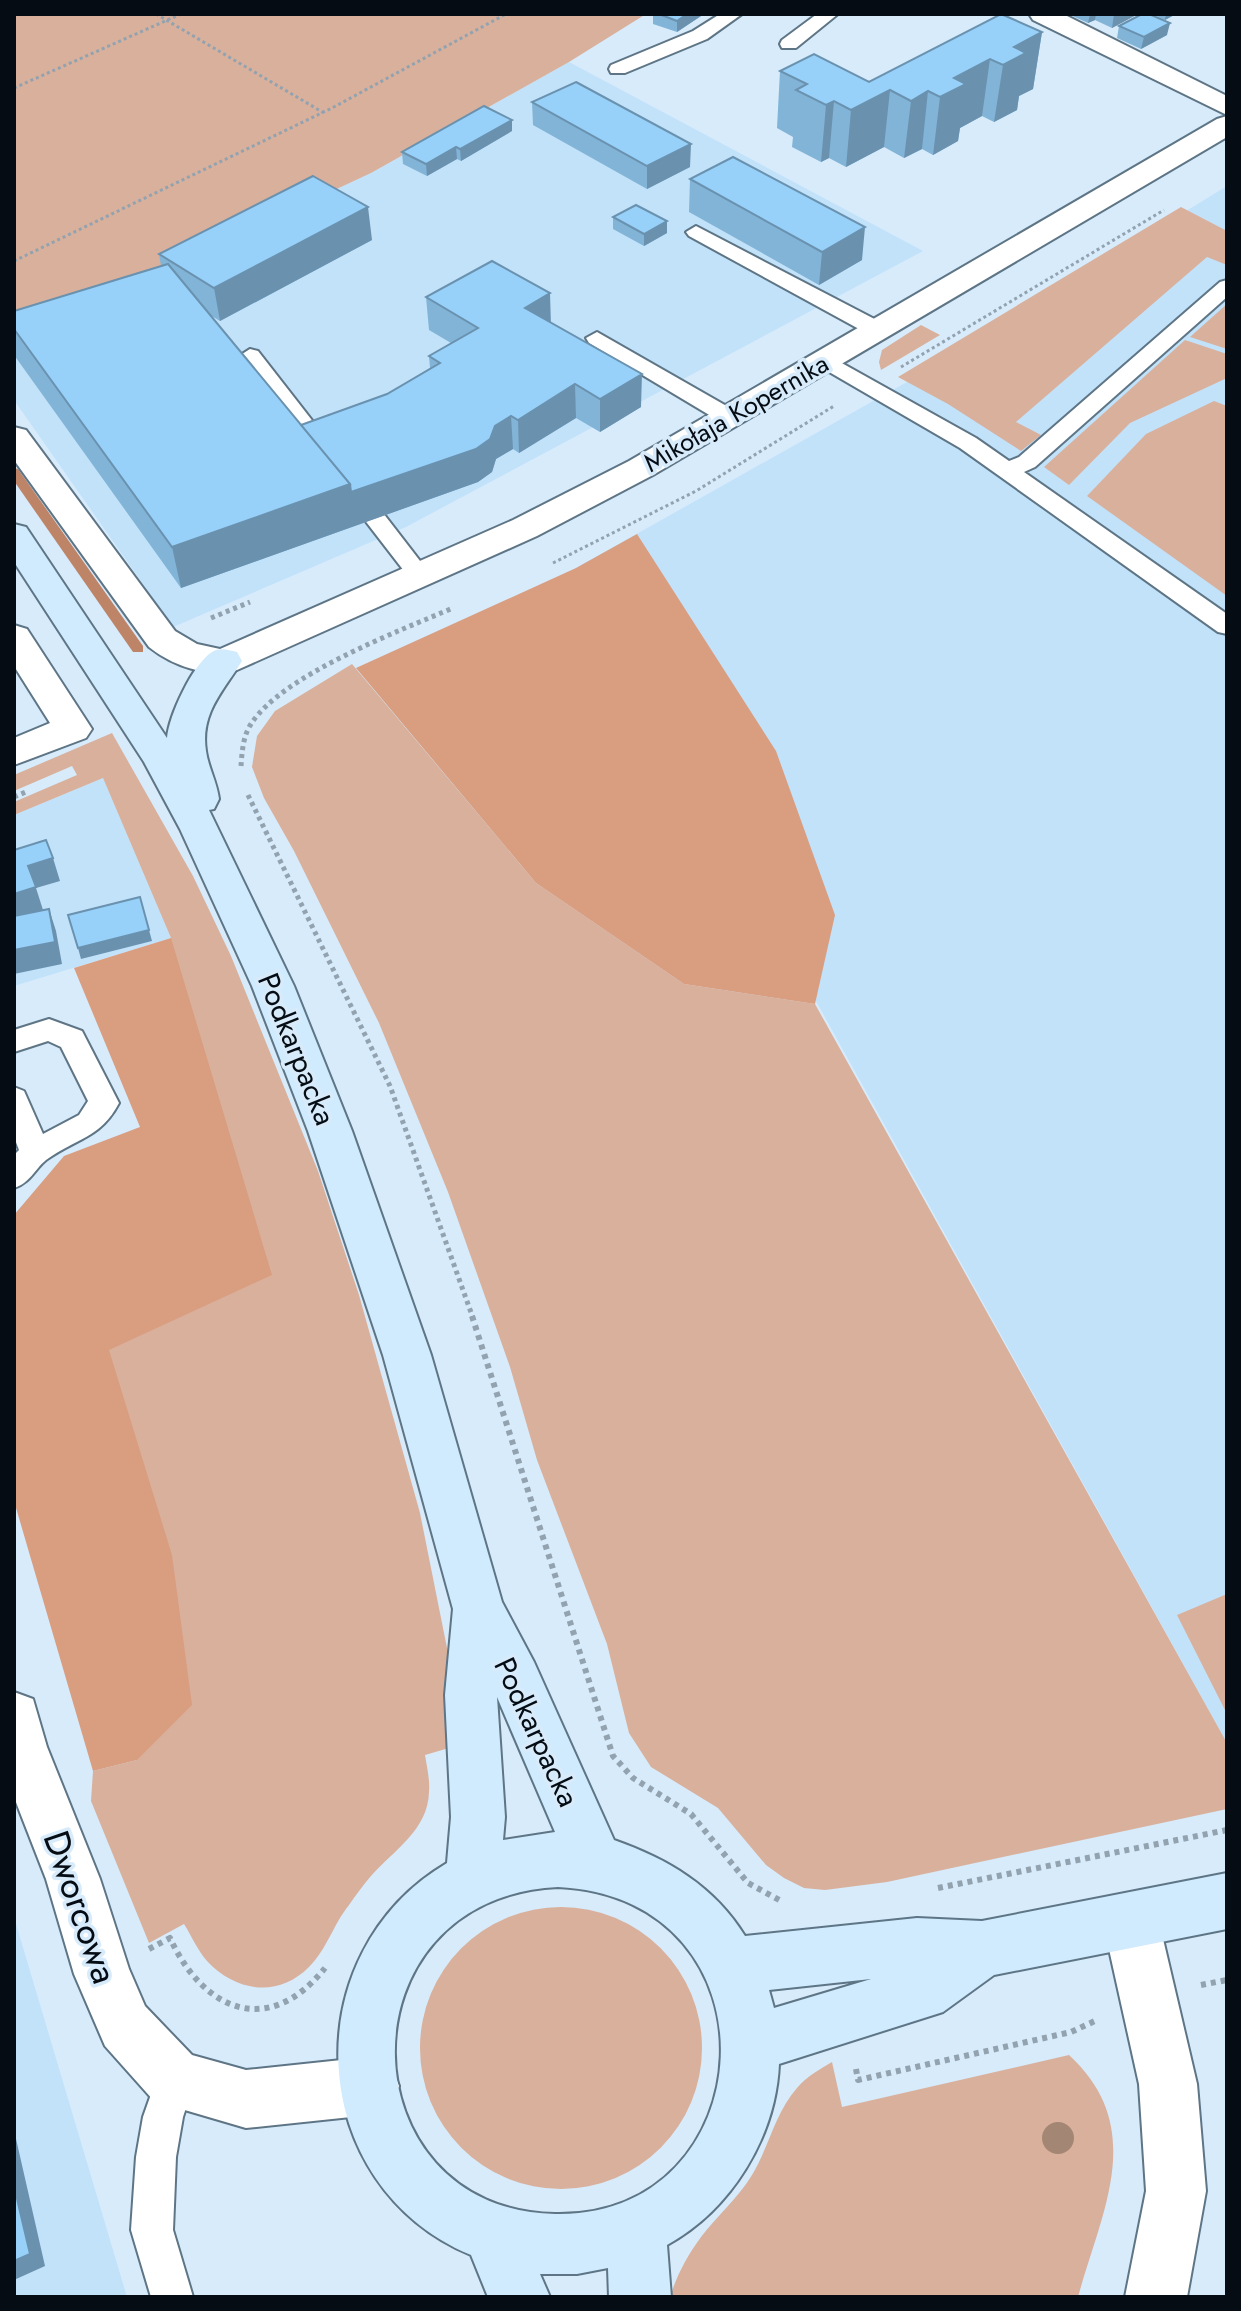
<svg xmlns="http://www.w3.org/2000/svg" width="1241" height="2311" viewBox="0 0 1241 2311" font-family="Jost,sans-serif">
<rect width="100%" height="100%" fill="#d7ebfb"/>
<!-- built -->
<path fill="#c2e2fa" d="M569,62L923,251L406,527L173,627L14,400V339L371,173Z
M1227,186V1743L576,568L907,382Z
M103,778L171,938L14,986V815Z
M14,1917L127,2297H14Z"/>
<!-- green -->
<path fill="#d9b09c" d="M14,14H646L569,62L371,173L14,339Z
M1181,207L1227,231V265L1207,257L1016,422L1041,435L1021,451L948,404L898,377Z
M1227,304V349L1190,337Z
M921,325L940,335L881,370L879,362L882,350Z
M1185,340L1227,354V378L1130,423L1069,485L1044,467Z
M1214,401L1227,406V596L1087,496L1146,434Z
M352,664L536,883L684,984L815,1004L1227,1743V1809L887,1882L825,1890L804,1888L784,1878L766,1865L718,1808L651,1767L629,1733L607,1644L537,1460L510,1367L448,1192L379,1023L294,851L264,798L252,767L257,736L275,711Z
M112,733L193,876L231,956L318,1171L359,1295L420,1513L466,1743L425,1755C427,1767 430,1780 429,1792C428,1830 394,1850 371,1876C363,1885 356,1895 349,1905C333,1925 327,1949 309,1967C278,1998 236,1992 207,1961C198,1951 191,1935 184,1924L149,1943L91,1801L93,1771L137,1760L62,1327L154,1206L171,938L103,778L14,815V802L77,775L72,766L14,791V775Z
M1227,1594V1714L1177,1615Z
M420 2048a141 141 0 1 1 282 0a141 141 0 1 1-282 0Z
M1069,2055C1148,2128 1102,2210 1078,2297H670C677,2275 687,2256 701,2237C717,2216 738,2198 752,2175C769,2147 775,2113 797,2088C806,2077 820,2069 832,2062L842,2107Z"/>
<!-- forest -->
<path fill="#d99d80" d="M637,534L776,751L835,915L815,1004L684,984L536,883L356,668L576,568Z
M171,938L272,1275L109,1350L172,1555L192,1705L137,1760L93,1771L14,1501V1215L64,1156L140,1127L74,968Z"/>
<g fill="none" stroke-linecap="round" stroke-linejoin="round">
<!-- stream -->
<path fill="#be8468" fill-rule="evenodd" d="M14,468L18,469L143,646V652H133L14,481Z"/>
<defs>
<path id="service" d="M720,14H742L707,39L625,73H611L609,69L611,65L693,31Z
M817,14H838L796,48H782L780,44L782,40Z
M696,226L886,325L889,330L886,335H870L689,236L686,232Z
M1227,280V297L1035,467L1024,472L1227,614V634L1218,632L960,448L812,362L815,357H831L976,438L1009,461L1019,457L1220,282Z
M597,332L737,412L740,417L729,424L721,422L589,343L586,338Z
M250,349L258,351L332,446L335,451L332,456H316L242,361L239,356Z
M375,511L383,513L427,570L431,575L427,580H411L367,523L363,518L367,513Z
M49,1019L82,1031L119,1103C100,1139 76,1138 46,1160C34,1170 30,1183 14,1188V1155L19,1150L14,1137V1087L24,1091L43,1134L79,1115L88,1101L61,1047L48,1041L14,1052V1030Z
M175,2060L189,2066L195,2080L183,2117L176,2157L173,2230L193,2297H151L131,2230L136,2157L143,2117L161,2066Z"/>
<path id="minor" d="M1029,14H1063L1227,96V115L1033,20Z
M1227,116V137L653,475L537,536L237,670C207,678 173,666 149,647L14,460V427L26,430L175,631L197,644L220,649L513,520L629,461L1217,119Z
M14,625L27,629L92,729L86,738L14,765V738L50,723L14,666Z
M14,1692L33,1699L47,1747L100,1879L129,1969L145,2006L192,2055L246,2070L370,2057L391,2065L399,2086L391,2107L370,2115L246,2128L154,2101L105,2046L74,1974L46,1879L14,1797Z
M1131,1894L1151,1902L1159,1922L1197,2084L1206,2191L1187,2297H1125L1146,2191L1139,2084L1103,1922L1111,1902Z"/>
<path id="secondary" d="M14,524L26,527L167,738C169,716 192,665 212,652C220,647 228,650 237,652L242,661C224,690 200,713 206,751C208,767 217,782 219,799L214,809L209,810L294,986L352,1131L431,1355L502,1602L534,1662L614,1840C668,1859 714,1886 745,1936L917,1918L982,1921L1227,1873V1929L994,1975L943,2012L779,2064C776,2137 731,2210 667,2245L671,2297H609L608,2268L577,2274H540L550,2297H488L471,2255C304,2185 293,1954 447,1863L451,1817L445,1695L453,1609L383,1355L308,1131L252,986L180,829L144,762L14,562ZM497,1697L555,1832L503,1840L505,1817ZM558,1887C786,1898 765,2219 555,2214C345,2210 337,1898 558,1887ZM871,1979L774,2008L769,1990Z"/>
</defs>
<!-- service casing -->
<use href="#service" stroke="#5e7586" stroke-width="4"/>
<!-- minor casing -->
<use href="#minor" stroke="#5e7586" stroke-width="4"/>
<!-- secondary casing -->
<use href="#secondary" stroke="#5e7586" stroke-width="4"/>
<!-- path-far2 -->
<path stroke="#92a2af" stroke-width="3" stroke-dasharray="3 3" stroke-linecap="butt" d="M156,14L324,113
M14,88L181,14
M14,261L332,108L506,14
M901,367L1164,210
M553,563L696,491L834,406"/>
<!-- path-far1 -->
<path stroke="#92a2af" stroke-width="5" stroke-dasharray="4 4" stroke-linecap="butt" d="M211,618L250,602
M241,766C242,752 243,736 251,724C282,675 399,631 453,608
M248,795L390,1086L473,1318
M14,797L28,791"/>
<!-- path -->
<path stroke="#92a2af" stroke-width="6" stroke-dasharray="5 5" stroke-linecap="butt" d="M472,1316L613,1756L633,1778L691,1814L748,1883L783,1902
M938,1888L1227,1830
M149,1949L170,1938C204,2012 269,2038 325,1968
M1201,1985L1227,1980
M856,2069L858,2080L1071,2032L1097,2020"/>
<!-- service -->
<use href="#service" fill="#fff" fill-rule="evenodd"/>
<!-- minor -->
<use href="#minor" fill="#fff" fill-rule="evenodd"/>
<!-- secondary -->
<use href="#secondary" fill="#d0ebfd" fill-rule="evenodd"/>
</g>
<!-- trees -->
<circle fill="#a48674" cx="1058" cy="2138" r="16"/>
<!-- wall -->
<path fill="#82b4d7" d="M653,14H701V16L677,32L653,24Z
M1068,14H1138L1112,28L1095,20L1088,23Z
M1152,14H1176L1165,20Z
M1119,26L1167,35L1141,49L1117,38Z
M1042,32L1033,89L1019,96L1017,110L994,122L982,116L960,128L958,141L933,155L922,149L904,158L884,147L846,167L829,158L821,162L792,147L793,137L777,128L780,71L869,82Z
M532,102L690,167L647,189L533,125Z
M512,131L461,161L457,159L427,176L403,164L402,152Z
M690,179L862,260L819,285L689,212Z
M613,217L667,233L644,246L613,229Z
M372,240L220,321L210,315L301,425L387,394L430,368L429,356L451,343L429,330L426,297L551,323L641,407L600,432L576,418L519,453L513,449L496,459L492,472L478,482L181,588L14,355V311L161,266L159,254Z"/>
<!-- shaded-wall -->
<path fill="#6a92af" d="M687,14H701V16L677,32V21Z
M1090,14H1096L1095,20L1088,23Z
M1114,14H1138L1112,28Z
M1166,14H1176L1165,20Z
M1170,23L1167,35L1141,49L1144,37Z
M1042,32L1033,89L1019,96L1017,110L994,122L1003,65L1014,47Z
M990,59L982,116L960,128L958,141L933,155L940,97L954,78Z
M890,90L884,147L846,167L851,110Z
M928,91L922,149L904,158L911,101Z
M834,101L829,158L821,162L826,105Z
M512,120V131L461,161L460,149Z
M691,144L690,167L647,189V166Z
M456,147L457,159L427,176L426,164Z
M368,207L372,240L220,321L214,288Z
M667,221V233L644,246V234Z
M865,227L862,260L819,285L822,252Z
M550,293L551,326L525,308Z
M642,374L641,407L600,432V399Z
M575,384L576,418L519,453L518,420Z
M511,416L513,449L496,459L492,472L478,482L181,588L172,547L350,484L495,426Z
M53,858L60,881L36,888L43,910L14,918V894L28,866Z
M49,909L56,931L62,964L14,974V950Z
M149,930L152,941L81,959L78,948Z
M14,2130L45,2266L14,2280Z"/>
<!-- building -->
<path fill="#97d1fa" stroke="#6a92af" stroke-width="2" d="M659,14H687L677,21Z
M1001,14L1042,32L1014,47L1026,53L1003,65L990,59L954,78L966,84L940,97L928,91L911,101L890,90L851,110L834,101L826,105L796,90L807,84L780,71L814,54L869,82Z
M1142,14H1149L1170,23L1144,37L1119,26Z
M576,82L691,144L647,166L532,102Z
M484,106L512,120L460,149L456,147L426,164L402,152Z
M733,157L865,227L822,252L690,179Z
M313,176L368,207L214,288L159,254Z
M636,205L667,221L644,234L613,217Z
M492,261L550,293L525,308L642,374L600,399L575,384L518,420L511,416L495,426L490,439L476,449L351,492L350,484L301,425L387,394L440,363L429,356L478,328L426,297Z
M168,264L350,484L172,547L14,329V311Z
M46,840L53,858L28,866L36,887L14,894V850Z
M140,897L149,930L78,948L68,915Z
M49,909L55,942L14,950V916Z
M14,2186L30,2254L14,2261Z"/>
<g text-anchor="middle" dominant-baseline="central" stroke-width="7" stroke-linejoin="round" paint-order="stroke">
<!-- far-street labels -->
<g font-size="26" fill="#050c13" stroke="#d7ebfb">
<text transform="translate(736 413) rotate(-30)">Mikołaja Kopernika</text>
</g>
<!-- street labels -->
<g font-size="30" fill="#050c13" stroke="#d7ebfb">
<text transform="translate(297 1049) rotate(68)">Podkarpacka</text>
<text transform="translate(537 1732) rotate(65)">Podkarpacka</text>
</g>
<!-- near-street labels -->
<g font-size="36" fill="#050c13" stroke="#d7ebfb">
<text transform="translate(81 1907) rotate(71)">Dworcowa</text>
</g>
</g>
<!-- border -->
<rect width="1241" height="2311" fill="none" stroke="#050c13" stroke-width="32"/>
</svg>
